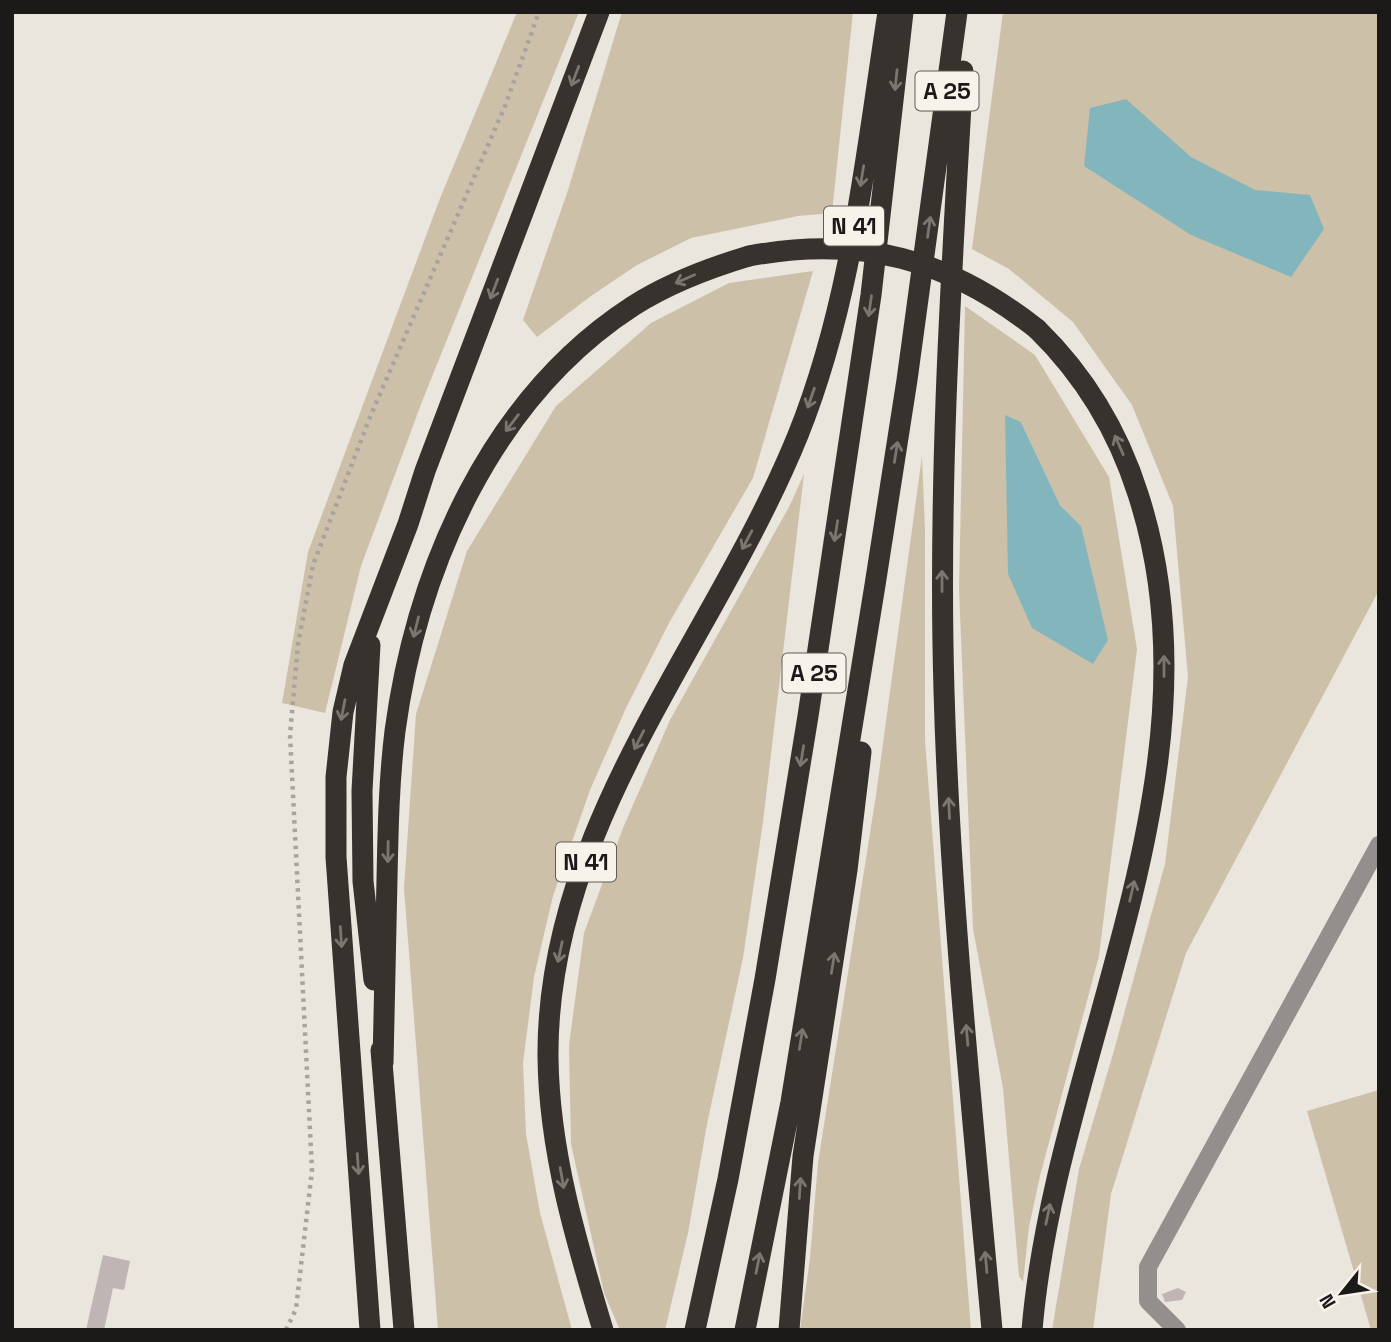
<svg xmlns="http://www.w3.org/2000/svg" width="1391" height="1342" viewBox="0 0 1391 1342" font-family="'Space Grotesk',sans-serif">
<rect width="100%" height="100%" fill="#eae5dd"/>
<!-- green -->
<path fill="#cdc0a8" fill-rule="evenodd" d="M517,12H579L423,399L361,566L325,713L282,703L308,552L439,201Z
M622,12H853L832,213L798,216L691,238L637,265L591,296L537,337L523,320L568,190Z
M1003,12H1379V590L1186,953L1111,1194L1093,1330H1052L1079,1169L1113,1054L1165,864L1188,677L1173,506L1132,405L1073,322L1009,269L972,249Z
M813,271L753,478L669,623L626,708L590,790L553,896L534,977L523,1063L526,1134L540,1213L572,1330H438L404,888L416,714L467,551L556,406L651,323L729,283Z
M965,306L1035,355L1109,477L1137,649L1099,956L1040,1176L1029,1227L1023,1282L1019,1276L1003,1088L973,929L959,589ZM1021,422L1060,505L1081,526L1008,574Z
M922,456L925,530V740L971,1330H800L810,1258L818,1163L876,795Z
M804,474L763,822L743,958L707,1124L688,1233L665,1330H620L604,1293L571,1144L569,1045L584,933L623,828L670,720L789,507Z
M1379,1090V1330H1371L1307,1111Z"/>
<!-- water -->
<path fill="#83b6bc" d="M1126,99L1191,157L1255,190L1310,195L1324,229L1291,277L1191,235L1084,166L1090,108Z
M1005,415L1021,422L1060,505L1081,526L1108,640L1093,664L1032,628L1008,574Z"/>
<!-- building -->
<path fill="#bfb5b4" d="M103,1255L130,1261L124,1290L113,1288L104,1330H86Z
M1178,1288L1186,1292L1182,1300L1165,1302L1162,1294Z"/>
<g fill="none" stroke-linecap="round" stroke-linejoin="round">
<!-- path -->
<path stroke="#a7a39d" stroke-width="4.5" stroke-dasharray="3.5 5" stroke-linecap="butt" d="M286,1330L296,1309L312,1170L290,735L298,644L313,565L370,417L505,106L539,12"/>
<!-- minor -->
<path stroke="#928f8d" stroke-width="18" d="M1177,1330L1148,1301V1267L1379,845"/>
<!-- highway -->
<path stroke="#37322d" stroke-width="21" d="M963,71C951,278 938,484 944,691C950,904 973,1118 992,1330
M370,645L362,791L363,881L374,980
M381,1050L404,1330
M383,1063C384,1002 386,940 387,879C388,829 389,780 395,731C417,568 491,398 633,306C669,283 709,268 749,256
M370,1330L336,857V777L343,712L354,665L408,524L425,471L599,12
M603,1330C576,1241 549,1151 548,1057C546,824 715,640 798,435C852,301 866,153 888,12
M695,1330L728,1179L765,979L808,716L871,295L903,12
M745,1330L791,1102L875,585L907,380L957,12
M789,1330L803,1156L847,870L861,752
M1032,1330C1055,1054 1229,773 1138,494C1118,431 1085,376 1037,329"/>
<!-- highway-bridge -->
<path stroke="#37322d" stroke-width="21" d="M749,256C861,235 948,259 1037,329"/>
</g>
<!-- one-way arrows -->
<defs><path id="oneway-shaft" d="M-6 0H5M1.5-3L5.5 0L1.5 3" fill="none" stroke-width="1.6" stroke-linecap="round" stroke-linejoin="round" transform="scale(1.75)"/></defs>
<g stroke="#7a7670">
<use href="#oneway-shaft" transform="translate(575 76) rotate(111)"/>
<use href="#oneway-shaft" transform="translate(896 80) rotate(96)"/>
<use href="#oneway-shaft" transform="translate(862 176) rotate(99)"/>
<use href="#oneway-shaft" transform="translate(929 227) rotate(-82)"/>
<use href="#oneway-shaft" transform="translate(685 279) rotate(156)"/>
<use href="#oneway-shaft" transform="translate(494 289) rotate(111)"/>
<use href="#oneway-shaft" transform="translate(870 306) rotate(98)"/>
<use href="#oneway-shaft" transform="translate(811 398) rotate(109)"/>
<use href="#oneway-shaft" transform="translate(512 423) rotate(127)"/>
<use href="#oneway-shaft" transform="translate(1119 445) rotate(-114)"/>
<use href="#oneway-shaft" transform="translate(896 452) rotate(-81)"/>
<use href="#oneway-shaft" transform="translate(836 531) rotate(99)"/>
<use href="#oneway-shaft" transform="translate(747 540) rotate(118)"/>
<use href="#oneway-shaft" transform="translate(942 581) rotate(-90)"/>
<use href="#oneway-shaft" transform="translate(416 627) rotate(104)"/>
<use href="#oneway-shaft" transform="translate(1164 666) rotate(-90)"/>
<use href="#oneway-shaft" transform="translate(343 710) rotate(101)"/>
<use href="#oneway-shaft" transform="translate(639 740) rotate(117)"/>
<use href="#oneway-shaft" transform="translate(802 756) rotate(99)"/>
<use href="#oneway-shaft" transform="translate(949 808) rotate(-93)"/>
<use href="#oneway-shaft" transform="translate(388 852) rotate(91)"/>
<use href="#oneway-shaft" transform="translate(1132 891) rotate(-77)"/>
<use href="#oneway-shaft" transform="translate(341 937) rotate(86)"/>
<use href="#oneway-shaft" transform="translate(560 952) rotate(102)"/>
<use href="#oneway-shaft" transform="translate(833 963) rotate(-81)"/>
<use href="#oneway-shaft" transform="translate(967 1035) rotate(-95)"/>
<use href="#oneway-shaft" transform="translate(801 1039) rotate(-81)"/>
<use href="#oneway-shaft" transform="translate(358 1164) rotate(86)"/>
<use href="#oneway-shaft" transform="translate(562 1178) rotate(80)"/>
<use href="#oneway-shaft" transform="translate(800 1188) rotate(-86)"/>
<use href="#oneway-shaft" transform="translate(1048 1214) rotate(-78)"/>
<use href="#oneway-shaft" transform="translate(986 1262) rotate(-95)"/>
<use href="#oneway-shaft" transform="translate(758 1263) rotate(-79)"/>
</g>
<g text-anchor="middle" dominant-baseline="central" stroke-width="7" stroke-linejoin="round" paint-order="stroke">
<!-- shield labels -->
<g fill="#f7f3eb" stroke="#5e5b57" stroke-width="2">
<rect x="915.5" y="71.5" width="63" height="39" rx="5"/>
<rect x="824" y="206.5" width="60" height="39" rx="5"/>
<rect x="782.5" y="653.5" width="63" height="39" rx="5"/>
<rect x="556" y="842.5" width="60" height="39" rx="5"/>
</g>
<g font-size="23" font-weight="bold" fill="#1c1a18">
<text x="947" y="91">A 25</text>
<text x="854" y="226">N 41</text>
<text x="814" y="673">A 25</text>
<text x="586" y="862">N 41</text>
</g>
</g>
<!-- border -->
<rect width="1391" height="1342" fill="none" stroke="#1c1a18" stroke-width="28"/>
<!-- north arrow -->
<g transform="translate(1342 1293) rotate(240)" stroke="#f7f3eb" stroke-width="5" paint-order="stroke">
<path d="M0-5L12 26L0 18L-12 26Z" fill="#1c1a18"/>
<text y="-10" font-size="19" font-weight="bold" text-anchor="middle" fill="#1c1a18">N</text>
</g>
</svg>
